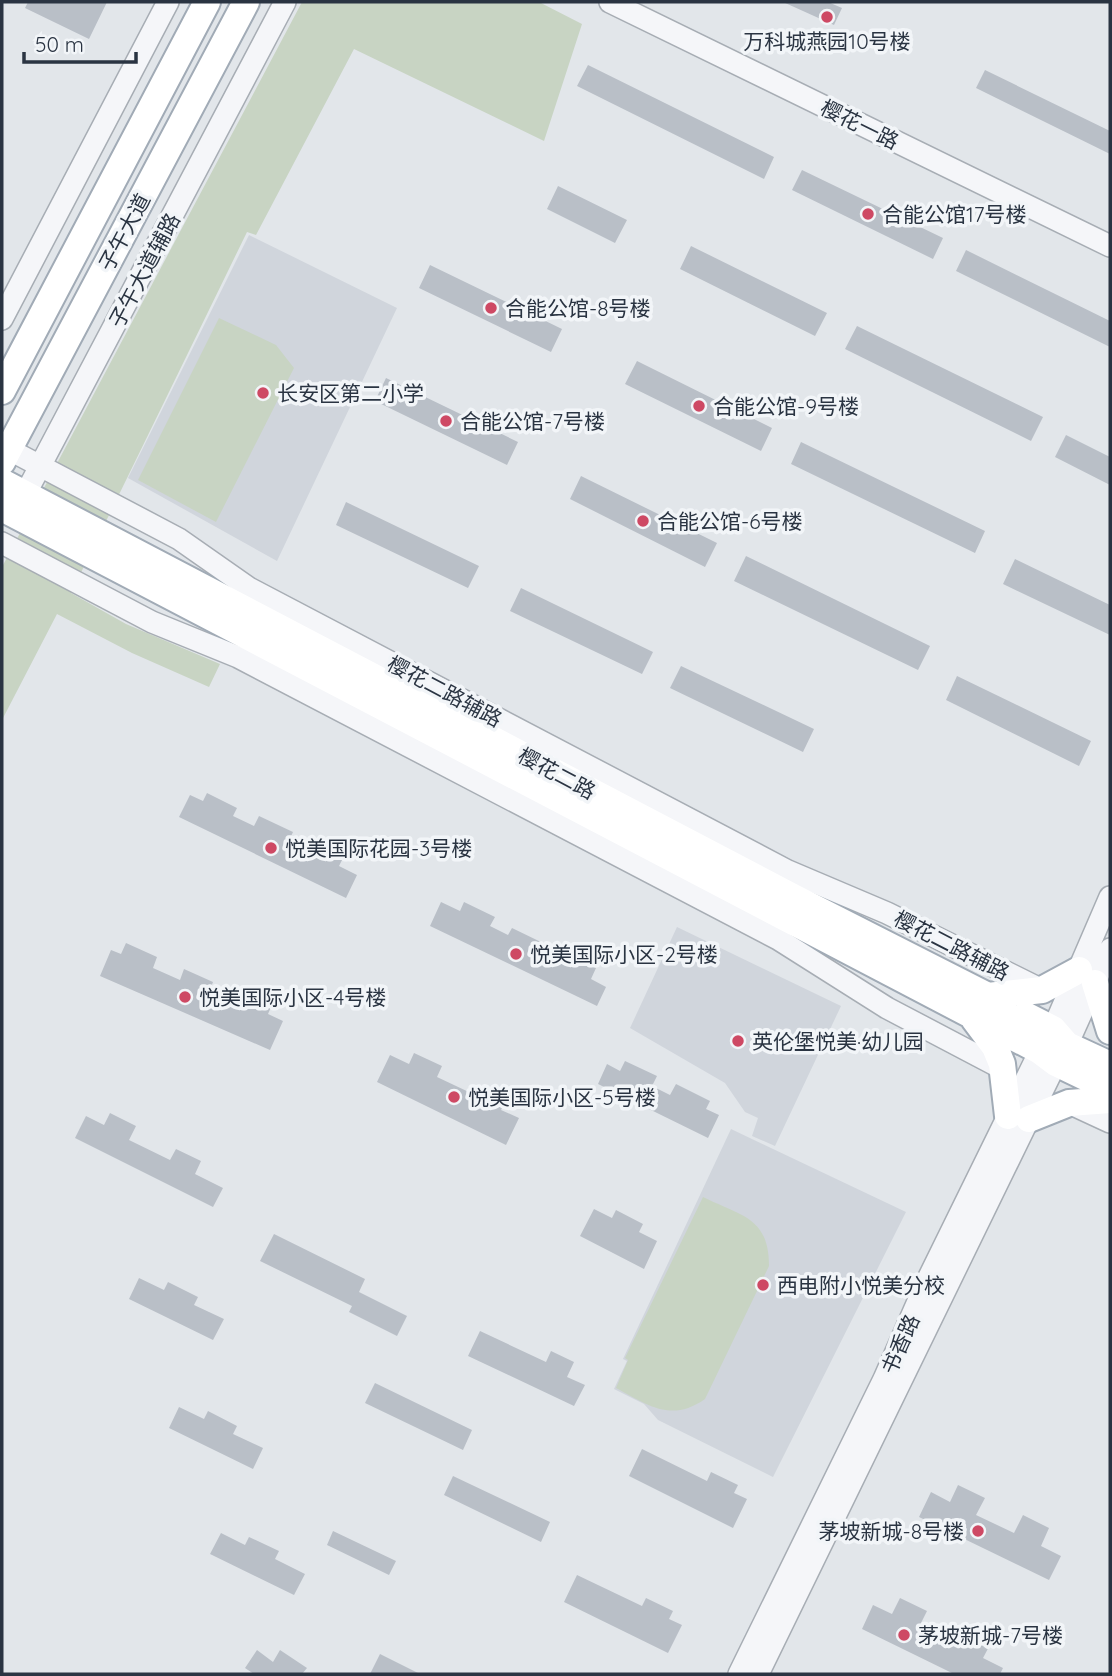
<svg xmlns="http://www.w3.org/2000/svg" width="1112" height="1676" viewBox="0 0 1112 1676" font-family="Quicksand,'Noto Sans SC',sans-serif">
<rect width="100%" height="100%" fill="#e2e6ea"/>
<!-- built -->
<path fill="#d0d5dc" d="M249,235L397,308L277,561L128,478Z
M677,927L841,1006L775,1146L752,1136L758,1118L745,1112L725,1083L630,1028Z
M731,1129L906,1212L773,1477L658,1420L644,1404L614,1389L627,1361L623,1359Z"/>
<!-- green -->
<path fill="#c8d4c3" d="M302,2H539L582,24L544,141L354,49L256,235L247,232L71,593L126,624L220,664L209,687L132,653L57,614L2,720V567Z
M219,318L276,345L294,368L216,522L138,480Z
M703,1197C741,1216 769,1217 769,1266L705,1399C671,1423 648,1405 616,1388L628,1360L625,1358Z"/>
<!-- building -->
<path fill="#b9bfc7" d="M28,2H107L89,39L25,8Z
M783,2H828L842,8L834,25Z
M588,65L774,157L764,179L577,86Z
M985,70L1110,131V154L976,88Z
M802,170L943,238L933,259L792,190Z
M558,186L627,220L615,243L547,209Z
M691,246L827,313L815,336L680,269Z
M966,250L1110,321V347L956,271Z
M430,265L562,329L551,352L419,288Z
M857,326L1043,417L1031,441L845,349Z
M637,361L772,428L761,451L625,384Z
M386,378L518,442L507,465L375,401Z
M1066,435L1110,457V485L1055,457Z
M801,442L985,531L975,553L791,464Z
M581,476L717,543L705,567L570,499Z
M346,502L479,566L468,588L336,525Z
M746,556L930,646L918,670L734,581Z
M1015,559L1110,605V635L1003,584Z
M521,588L653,652L642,674L510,611Z
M681,666L814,729L803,752L670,688Z
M957,676L1091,741L1079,766L946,700Z
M207,793L237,808L233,816L254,826L259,816L293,832L288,843L309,853L314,842L344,856L339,866L357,875L346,898L179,817L190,795L203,801Z
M441,902L460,911L464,902L495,917L490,926L508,935L512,928L545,944L541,953L565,965L569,955L596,968L591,979L606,987L597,1006L430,926Z
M126,943L157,957L153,968L180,980L184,969L213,982L209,992L233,1002L237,992L271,1007L268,1014L283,1021L270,1050L100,976L111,950L121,954Z
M414,1053L442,1066L437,1077L473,1094L477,1086L506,1100L501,1110L519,1118L506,1145L377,1082L390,1055L409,1064Z
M625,1061L657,1076L652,1086L670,1095L676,1084L710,1101L706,1109L719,1115L708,1138L598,1084L607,1064L620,1071Z
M110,1113L136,1126L129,1140L170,1160L176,1149L201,1161L195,1174L223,1188L213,1207L75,1138L86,1116L104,1125Z
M594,1209L612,1218L616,1210L643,1224L639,1232L657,1241L644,1269L580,1236Z
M274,1234L365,1279L359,1292L407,1316L397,1336L349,1312L352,1306L260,1261Z
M139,1278L164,1290L168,1282L198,1297L194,1305L224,1319L213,1340L129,1299Z
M480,1331L546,1362L551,1351L574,1362L567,1377L585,1385L574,1406L468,1356Z
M375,1383L472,1430L463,1450L365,1403Z
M179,1407L204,1419L208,1411L237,1426L233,1434L263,1448L253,1469L169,1428Z
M642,1449L707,1481L711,1472L738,1485L734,1493L747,1499L733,1528L629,1476Z
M453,1476L550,1522L541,1542L444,1495Z
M958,1485L985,1498L976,1515L1014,1533L1023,1515L1049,1528L1041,1546L1061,1556L1049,1580L919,1517L931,1492L950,1502Z
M333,1531L396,1561L389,1575L327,1545Z
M221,1533L245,1545L249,1537L279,1551L275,1559L305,1574L294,1595L210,1554Z
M577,1575L642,1606L646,1598L673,1611L669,1619L682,1625L668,1653L564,1602Z
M900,1598L927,1611L919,1627L956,1646L965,1628L992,1641L983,1658L1003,1668L1000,1674H954L862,1629L873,1605L892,1614Z
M257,1650L273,1662L280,1650L307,1668L302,1674H254L245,1668Z
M380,1654L420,1674H370Z"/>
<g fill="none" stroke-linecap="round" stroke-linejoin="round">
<defs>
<path id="minor" d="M610,2L1110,246
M2,319L168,2
M8,449L179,539L249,588L788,871L887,913L1042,990
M18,508L285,2
M2,543L152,622L238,657L778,939L887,1008L1003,1069
M1069,1103L1110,1122
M739,1674L884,1379L927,1281L1040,1051L1053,1029L1110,897
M758,1674L1056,1063L1067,1045L1110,949"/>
<path id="major" d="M2,391L207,2
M2,462L246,2
M2,482L793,897L1053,1029L1067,1045L1110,1065
M2,508L1040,1051L1056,1063L1110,1089
M1095,983L1110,1031
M988,996L1042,990L1079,970
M974,1019L995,1047L1002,1064L1008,1116
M1029,1119L1069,1103L1110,1100"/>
</defs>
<!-- minor casing -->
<use href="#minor" stroke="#a7adb4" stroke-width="24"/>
<!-- major casing -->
<use href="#major" stroke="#a1abb6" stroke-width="30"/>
<!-- minor -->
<use href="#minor" stroke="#f5f6f9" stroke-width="21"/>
<!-- major -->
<use href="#major" stroke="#fff" stroke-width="26"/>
</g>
<!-- markers -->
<g fill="#ce4964" stroke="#f2f5f8" stroke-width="2.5">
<circle cx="827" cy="17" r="7"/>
<circle cx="868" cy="214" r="7"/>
<circle cx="491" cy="308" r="7"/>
<circle cx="263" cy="393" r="7"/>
<circle cx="699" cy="406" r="7"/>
<circle cx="446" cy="421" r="7"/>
<circle cx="643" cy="521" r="7"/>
<circle cx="271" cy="848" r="7"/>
<circle cx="516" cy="954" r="7"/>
<circle cx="185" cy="997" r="7"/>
<circle cx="738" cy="1041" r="7"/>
<circle cx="454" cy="1097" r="7"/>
<circle cx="763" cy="1285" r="7"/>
<circle cx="978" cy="1531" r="7"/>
<circle cx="904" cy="1635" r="7"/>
</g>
<g text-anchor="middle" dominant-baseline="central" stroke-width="7" stroke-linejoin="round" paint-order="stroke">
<!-- poi labels -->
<g font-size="21" fill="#2a3442" stroke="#f2f5f8" text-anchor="start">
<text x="827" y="41" text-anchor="middle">万科城燕园10号楼</text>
<text x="882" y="214">合能公馆17号楼</text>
<text x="505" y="308">合能公馆-8号楼</text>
<text x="277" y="393">长安区第二小学</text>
<text x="713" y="406">合能公馆-9号楼</text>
<text x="460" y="421">合能公馆-7号楼</text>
<text x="657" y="521">合能公馆-6号楼</text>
<text x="285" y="848">悦美国际花园-3号楼</text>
<text x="530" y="954">悦美国际小区-2号楼</text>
<text x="199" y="997">悦美国际小区-4号楼</text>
<text x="752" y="1041">英伦堡悦美·幼儿园</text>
<text x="468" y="1097">悦美国际小区-5号楼</text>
<text x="777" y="1285">西电附小悦美分校</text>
<text x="964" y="1531" text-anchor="end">茅坡新城-8号楼</text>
<text x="918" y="1635">茅坡新城-7号楼</text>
</g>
<!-- street labels -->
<g font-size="21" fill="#2a3442" stroke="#f2f5f8">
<text transform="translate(860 124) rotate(26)">樱花一路</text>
<text transform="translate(124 232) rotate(-62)">子午大道</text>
<text transform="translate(144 270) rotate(-62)">子午大道辅路</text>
<text transform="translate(445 691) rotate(28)">樱花二路辅路</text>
<text transform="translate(557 773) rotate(28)">樱花二路</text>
<text transform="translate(952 945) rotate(27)">樱花二路辅路</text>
<text transform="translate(900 1344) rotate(-66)">书香路</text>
</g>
</g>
<!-- border -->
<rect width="1112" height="1676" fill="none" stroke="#2a3442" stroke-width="7"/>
<!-- scale -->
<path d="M24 52v10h112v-10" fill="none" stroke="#2a3442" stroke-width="3.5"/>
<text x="35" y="52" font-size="21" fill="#2a3442" stroke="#f2f5f8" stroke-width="5" paint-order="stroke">50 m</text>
</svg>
